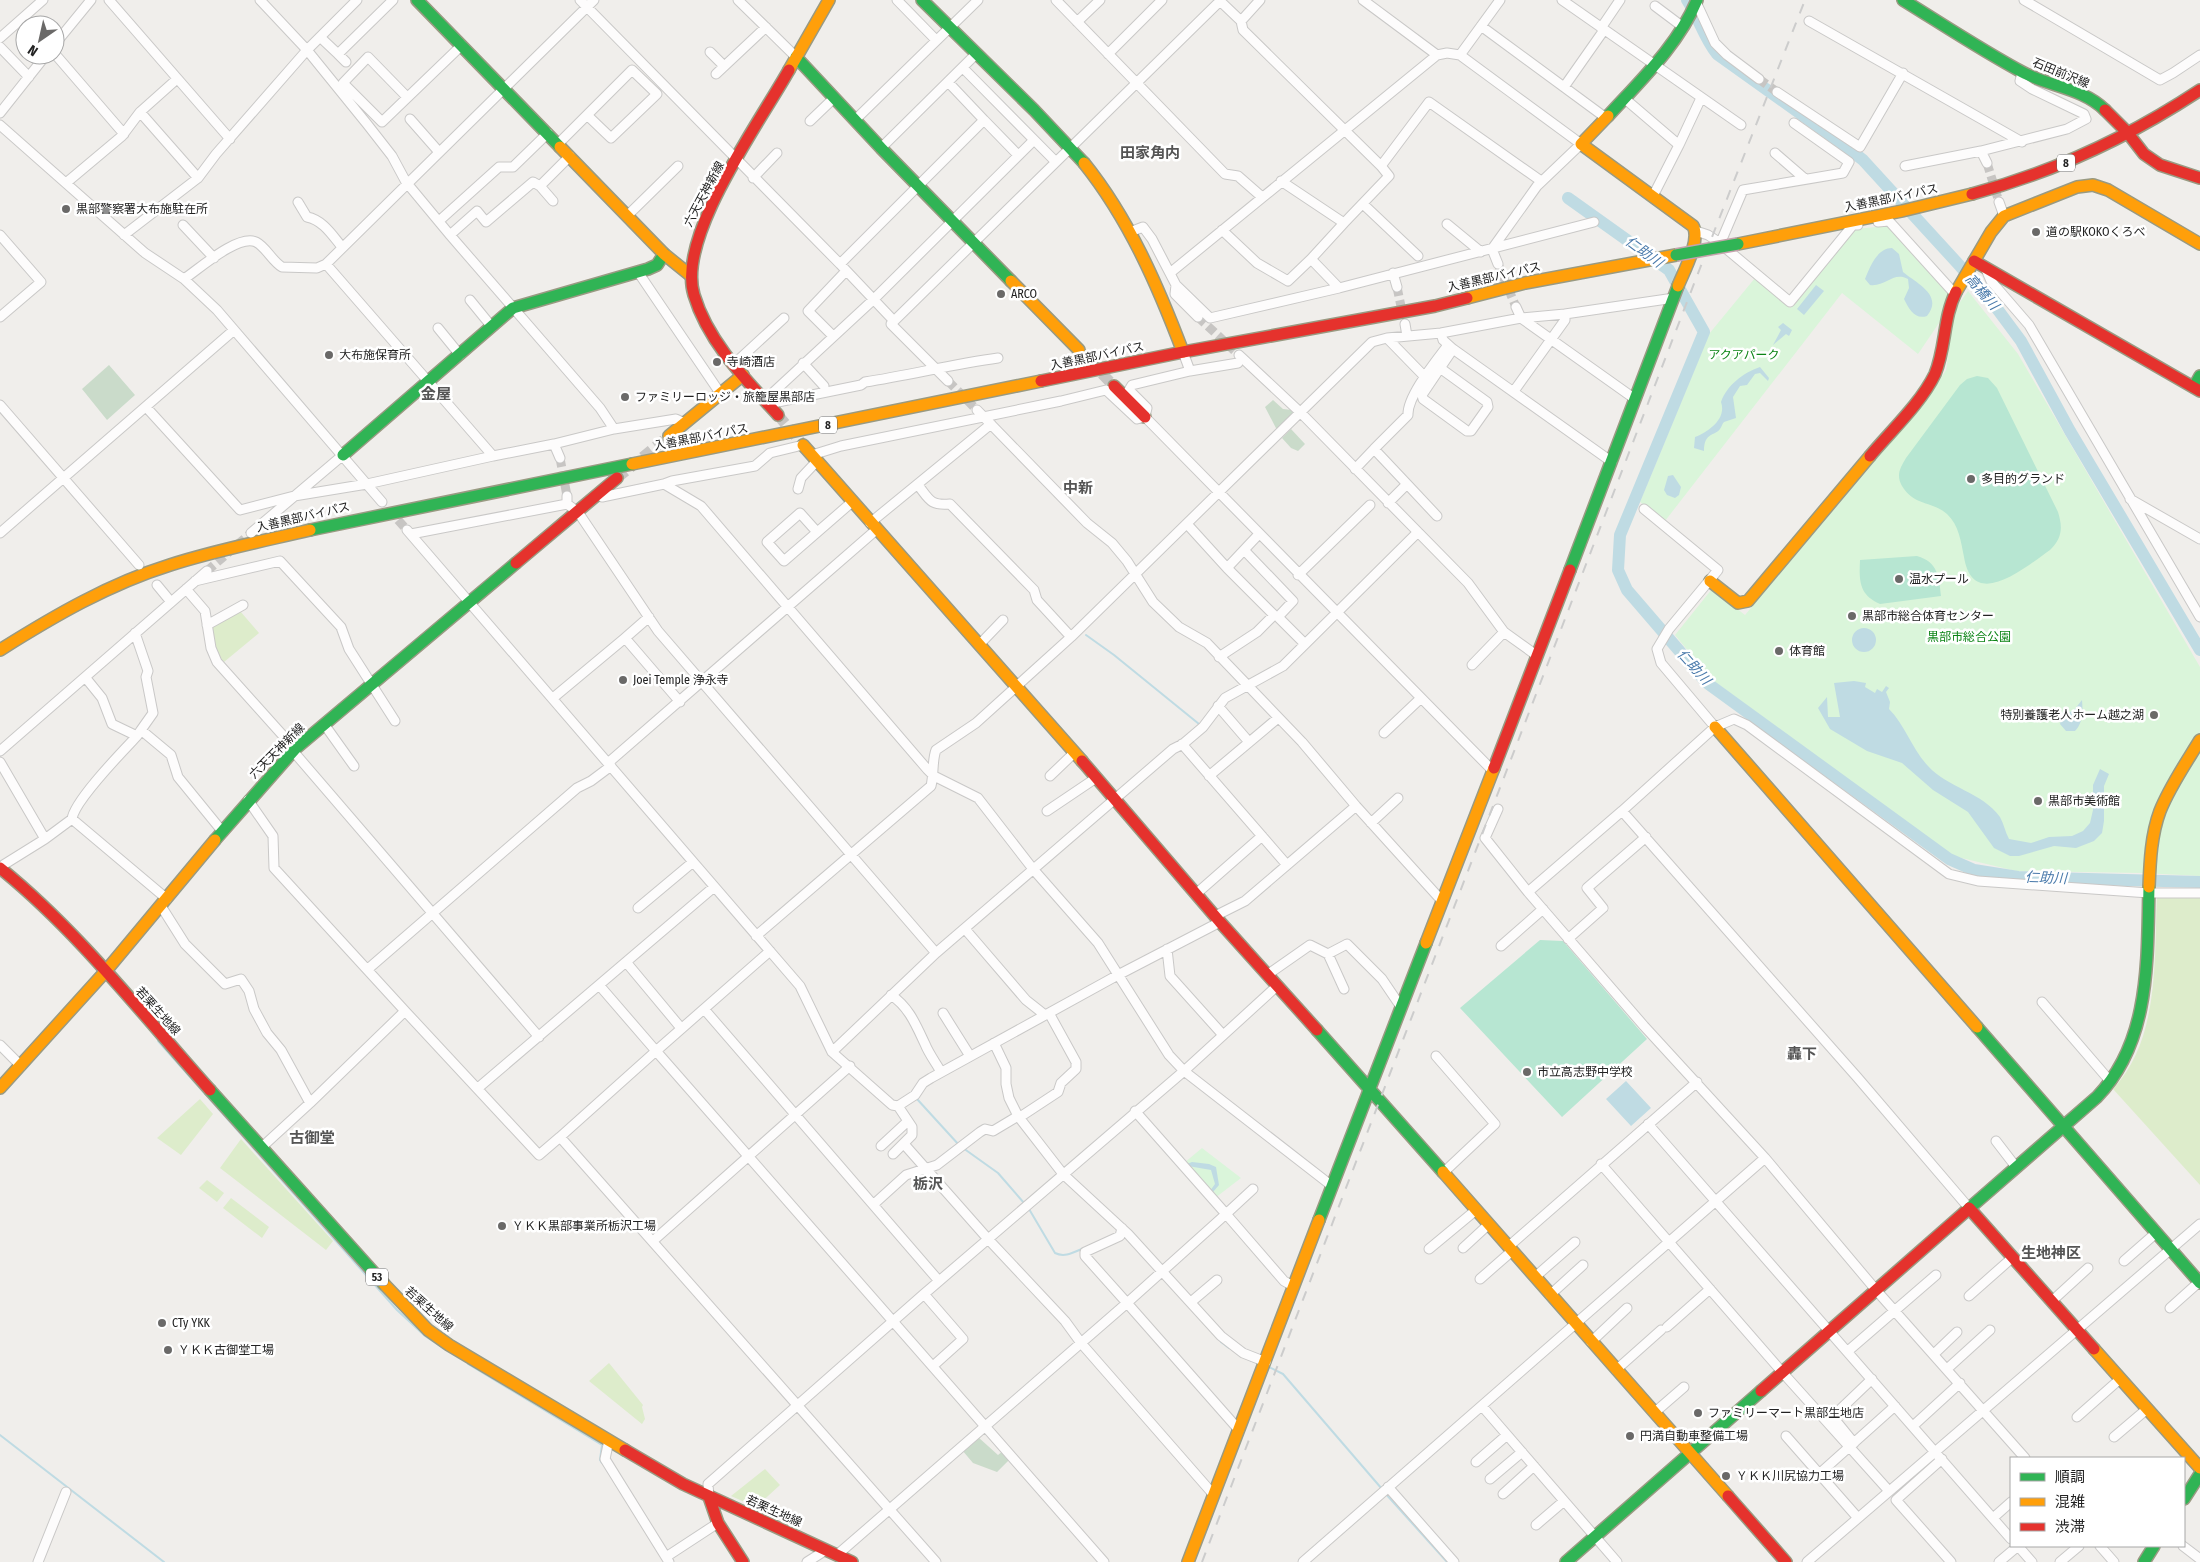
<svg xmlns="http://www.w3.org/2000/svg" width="2200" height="1562" viewBox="0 0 2200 1562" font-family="'Fira Sans Condensed','Noto Sans JP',sans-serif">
<rect width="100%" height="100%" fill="#f0eeeb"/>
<!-- grass -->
<path fill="#ddeccb" d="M240,611L259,633L224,662L217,654L212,625Z
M2157,896H2200V1185L2113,1089C2160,1039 2154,959 2157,896Z
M200,1099L213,1114L181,1155L157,1138Z
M241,1139L333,1241L326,1250L220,1168Z
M207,1180L224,1193L217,1202L199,1188Z
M231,1198L269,1227L262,1238L223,1208Z
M609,1363L643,1405L642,1407L645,1419L642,1424L589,1381Z
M765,1469L780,1485L756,1507L731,1496Z"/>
<!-- cemetery -->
<path fill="#cadbca" d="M109,365L135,395L107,420L82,389Z
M1273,400L1283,409L1292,410L1294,415L1278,432L1265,407Z
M1291,429L1305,444L1298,451L1291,448L1282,438Z
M978,1437L998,1455L1003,1451L1010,1459L997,1472L973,1463L962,1450Z"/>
<!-- park -->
<path fill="#daf5da" d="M1887,226L1950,294L1939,323L1918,354L1842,293L1665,521L1640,502L1709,334L1755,278L1790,308L1855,229Z
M1968,291L2018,354L2200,667V876L2142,873L2016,871L1953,856L1711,679L1675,635L1712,589L1745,615L1929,397L1946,370L1955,309Z
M1202,1148L1241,1178L1215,1198L1184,1163Z"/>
<!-- pitch -->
<path fill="#b7e6d2" d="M1977,376L1988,378L1997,388L2058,512C2063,528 2062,538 2050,550C2027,566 1973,613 1964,557C1961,542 1959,525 1947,514C1932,501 1914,506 1902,486C1896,475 1900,468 1906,458L1960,385L1967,379Z
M1917,556C1938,562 1939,577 1941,596L1880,604C1859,595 1859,581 1860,560Z
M1540,940L1563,941L1647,1039L1562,1117L1460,1008Z"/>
<!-- water -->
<path fill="#bfdbe3" d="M1892,248L1899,254L1903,272C1916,283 1944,295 1927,316C1915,320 1909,309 1904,299L1909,288L1908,279C1893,271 1886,287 1870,285L1865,279C1870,267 1877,248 1892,248Z
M1816,285L1824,291L1804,315L1797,309Z
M1783,323L1792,330L1789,336L1786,334L1773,345L1781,330L1778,327Z
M1760,367L1769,378L1768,381L1760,373L1755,374L1747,385L1740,386L1733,397L1736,418L1724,422C1722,424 1722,426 1720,429C1715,436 1704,432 1704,451L1694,448L1695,437C1708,432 1727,419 1721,402C1727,385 1743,373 1760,367Z
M1673,475L1681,487L1679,495L1675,498L1667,495L1664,490L1668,476Z
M1852 640a12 12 0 1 1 24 0a12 12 0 1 1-24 0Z
M1854,681L1866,683L1865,687L1875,693L1877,689L1882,692L1886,686L1889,688L1886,692L1890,702L1889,709C1905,725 1912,749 1928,766C1948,788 1982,792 2000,817C2004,824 2005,832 2009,839L2031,843L2049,837L2072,836L2083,831L2090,823L2093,810V785L2100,769L2109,774L2104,786V821L2102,833L2094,841L2076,848L2054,846L2019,856H2010L1994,848L1968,812L1933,790L1902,763L1867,751L1830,729L1818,708L1827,697L1828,717H1840L1834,683Z
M2082,700C2083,711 2083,723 2075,731H2066L2060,724L2062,716L2074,710Z
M1626,1081L1651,1108L1631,1126L1606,1099Z
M1192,1162L1209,1164L1216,1167L1219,1185L1213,1192L1210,1191L1215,1184L1211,1170L1188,1166L1187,1164Z"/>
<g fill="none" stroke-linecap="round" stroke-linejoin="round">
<!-- stream -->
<path stroke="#bfdbe3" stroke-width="2" d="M1086,635L1114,655L1199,724
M158,1041L397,1310L425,1336L443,1348
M917,1099L959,1145
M963,1148L998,1173L1024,1203
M1029,1209L1055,1253C1065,1258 1074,1252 1084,1248
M1221,1342L1229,1348
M1250,1360L1260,1364
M468,1364L602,1445L600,1460L602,1463
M1269,1367L1283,1374L1382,1489
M0,1435L164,1562
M1385,1493L1447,1562"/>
<!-- river -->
<path stroke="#bfdbe3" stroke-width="12" d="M1687,0C1699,18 1704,38 1717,54L1840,142L1863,160L1960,266L1995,306L2021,341L2070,431L2200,650
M1568,198L1669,270L1704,332L1620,535L1618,570L1627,590L1707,683L1949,859L1974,870L2018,877L2200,882"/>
<!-- street-tunnel -->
<path stroke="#c7c5c3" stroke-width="9" stroke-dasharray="9 4.5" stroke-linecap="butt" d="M1759,79L1777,92
M1987,163L1999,202
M1498,264L1516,307
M1397,287L1403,316
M1198,317L1239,355
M948,381L977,410
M560,458L567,496
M389,510L407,530
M207,571L251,533"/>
<!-- secondary-tunnel -->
<path stroke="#c7c5c3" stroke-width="11" stroke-dasharray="11 5.5" stroke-linecap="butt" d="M1079,350L1114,386
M778,415L803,445
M617,478L669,436"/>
<defs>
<path id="street" d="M109,0L230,139
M260,0L307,50L367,124L392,156L406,182L450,235L600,408L614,429
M580,0L840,264
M738,0L796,57
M897,0L936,40
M1056,0L1225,174L1238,176L1262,197
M1219,0L1241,21L1243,30L1381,166
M1363,0L1437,55
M1562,0L1741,125
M2024,0L2160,80L2173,73L2200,55
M1696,2L1715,43L1727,55L1759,79
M1655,6L1683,27
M1241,21L1260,0
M1809,21L2022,142
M1077,22L1100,0
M1481,26L1606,118
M1601,28L1620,0
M320,37L338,54
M0,38L43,0
M55,44L91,0
M0,47L29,77
M710,52L724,66
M55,54L124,134
M1108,54L1162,0
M1460,55L1500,0
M346,62L338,54L393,0
M963,68L1056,162
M716,74L766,27
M177,79L140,112L198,178
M1564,87L1604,30
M1777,92L1860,147L1903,73
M407,97L368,57L343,83L382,122L462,45
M1624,98L1679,145L1701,98
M0,113L46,55
M410,119L439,152
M855,120L978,0
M984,120L1018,155
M810,121L834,98
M0,125L145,253L184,279L217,310L382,502
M558,144L632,70L657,94L611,138L587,115
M881,148L976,54
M1981,151L2067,129L2086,119L2084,114L2032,89L2020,81L2022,72
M1775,153L1805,179
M1905,166L1981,151L1987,163
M753,178L777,153
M1281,181L1344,223L1311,259L1339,288L1594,222
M66,183L122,136L140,112
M1653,196L1679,145
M553,201L540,186L570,156
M298,202L307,217C323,220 332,235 342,247
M1999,202L2004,216
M1363,204L1418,256
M627,216L678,166
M439,221L499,167H513L548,133
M1878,222L1889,221L1955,294
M1344,223L1389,176L1381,166L1429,102L1541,181
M1447,224L1481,252
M183,225L214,258
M1222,230L1257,263L1288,281L1311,259
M1696,231L1708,235L1717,241L1790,302L1853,225H1858
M1130,232L1143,227L1152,239L1176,285L1210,318L1339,288
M0,235L41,282L0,317
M124,235L198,178L216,154L307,50L357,0
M450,235L477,211L486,222L533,182L540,186
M1720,244L1743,190L1843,173L1849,162L1794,123
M326,264L493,456L554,444L560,458
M1985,267L1991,281L2029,325L2200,617
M638,272L720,393
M1170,273L1437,55L1447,53L1460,55L1581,144L1537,186L1492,249L1498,264
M1393,273L1397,287
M184,279C199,269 238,234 256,242C266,247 272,261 282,267L317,268L326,264L594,0
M1176,285L1175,294L1198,317
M470,300L492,327
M1516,307L1521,318L1635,399
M894,321L1220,1
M1405,324L1407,336
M438,328L460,355
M1441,333L1443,340L1453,349L1612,462
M833,336L808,311L846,271
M1387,338L1425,377
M1239,355L1301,413L1468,583L1504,632L1536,655
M803,363L824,386
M734,364L784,318
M1440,368L1487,402L1488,407L1471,431H1467L1423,399L1422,395L1453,349
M1190,371L1238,363
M948,381L891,324L894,321L840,264L984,120L948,82
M1514,391L1565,320V314L1674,298
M765,400L873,300L1034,140
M768,404L861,385L865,382C910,375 954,364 998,358
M0,405L139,565
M146,407L240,510L294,496L367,484L493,456
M977,410L1087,523L1112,543L1127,561L1153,602L1179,627L1207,643L1302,742L1356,806L1442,901
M1145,417L1493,771
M1145,417L1147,408L1129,390L1132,385L1190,371L1183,352
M554,444L614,429L676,419L685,423
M1374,449L1408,415C1407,396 1437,360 1448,345
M812,455L841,446L1061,401L1106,390L1137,419L1145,417
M1355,469L1374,449L1407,484
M664,484L672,481L755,466L770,453L803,445
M918,485C929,499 930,506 950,504L1034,590L1037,600L1071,637
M798,489L801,478L817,461
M598,494L602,497L664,484L701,506L927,769L934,776L978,798L1033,869L1098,943L1169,1055L1184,1071L1332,1186
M567,496V504L578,512L658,631L936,953L1173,749L1183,744L1203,727L1225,698L1283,666L1418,532
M2130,499L2200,539
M1388,503L1407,484L1437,516
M1644,509L1718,570L1669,629L1657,649L1661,663L1715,727
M870,523L991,424
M1187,524L1227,568
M407,530L800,986L832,1052L892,1105L898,1106L915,1095L923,1083L931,1078L1118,975L1220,922
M817,532L800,513L767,542L784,561L852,502
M0,533L234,330
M251,533L343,455
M411,534L567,504
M1259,534L1227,568L1274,615
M1244,550L1293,601L1278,617
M1298,575L1370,505
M195,581L280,561L341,627L349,649L395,721
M157,585L171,602
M186,589L205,611L211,648L217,662L295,749
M207,625L243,605
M135,633L148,671L146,677L153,713L141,730
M625,638L649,617
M979,645L1003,620
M1219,657L1257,632L1274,615L1278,617L1304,643
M1472,665L1504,632
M553,698L625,638L680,702
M1218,706L1249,742
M324,724L354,766
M1384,733L1421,698
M137,736L141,730L171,755L178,777L222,831
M1182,744L1287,865
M0,751L207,571
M293,751L539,1037
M0,762L45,839L0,867
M608,763L876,530
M1050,776L1074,753
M1209,776L1278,718
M248,800L273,836L274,868L405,1011
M1498,809L1485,838L1528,892
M1047,811L1096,778
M1622,811L1857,1077L1969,1208
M72,819C74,801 122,752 137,736L112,724L102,698L85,677
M1371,823L1398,798
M45,839L72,819L167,899
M1196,894L1262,836
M161,906L185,944L225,984L241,979L249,991L254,1009L267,1033L281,1050L310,1103
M638,908L693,862
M1215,916L1245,901L1356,806
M965,929L1026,1000L1045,1015
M756,936L931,786C934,774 932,760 936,750L976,723L1071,637L1372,342L1387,338L1441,333L1521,318L1565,314
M1568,939L1603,908L1587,888L1646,837
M1501,946L1543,909
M1167,949L1170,976L1223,1035
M770,951L656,1051L1104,1562
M1328,954L1344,989
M626,962L681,1028
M368,969L577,788L591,781L611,766
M1267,975L1310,945L1328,954L1347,944L1382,979L1401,1007
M891,995C909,1007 916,1025 925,1044C929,1054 936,1063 941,1072
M2042,1002L2110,1081
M704,1009L939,1281
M943,1013L970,1056
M994,1043L1006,1068V1084L1009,1098L1018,1116L1063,1174L1128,1234L1221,1336L1243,1353L1266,1362
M0,1045L21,1066
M832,1052L936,953
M1436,1056L1495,1124L1443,1173
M478,1088L714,887
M1020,1117L1058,1092L1061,1083L1076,1069V1062L1049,1013
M1648,1124L2011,1539
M560,1137L656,1051L599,985
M1996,1141L2016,1167
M904,1144L988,1239L1065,1321L1081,1343L1213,1494
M881,1146L908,1121L898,1106
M262,1147L310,1103L405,1011L539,1155L560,1137L936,1562
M893,1154L912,1135V1127L908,1121
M1601,1164L1783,1373L1889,1491
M1253,1189L1226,1214L1284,1281L1293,1286
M874,1204L906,1175L937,1165L980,1132L985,1129L993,1131L1018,1116
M1122,1228L1120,1236L1085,1252V1256L1127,1303L1226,1214L1135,1111
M653,1241L850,1066
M1508,1247L1697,1082
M1463,1248L1489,1224
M1429,1249L1476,1210
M2124,1261L2156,1233
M1535,1277L1575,1242
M1480,1279L1512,1251
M924,1294L963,1339L933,1366
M1550,1295L1583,1265
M1969,1296L2013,1257
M2052,1301L2088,1268
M1191,1302L1217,1280
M2170,1308L2199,1282
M1667,1327L1710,1289
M1591,1342L1627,1308
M1848,1351L1936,1275
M1934,1354L1957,1332
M1947,1369L1990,1330
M1616,1370L1661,1330
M1482,1406L1617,1562
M1654,1413L1684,1387
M1832,1416L1854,1443
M2077,1417L2120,1379
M1827,1422L1872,1379
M1913,1426L1960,1383
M1786,1436L1858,1518
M2114,1437L2147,1409
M609,1440L605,1459L669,1562
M2025,1458L1876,1290L1765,1158L1644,1026L1528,892L1622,811L1715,727L1734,719L1747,725L1949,874L1978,881L2149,893H2200
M1942,1459L1896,1500L1951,1562
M1476,1462L1507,1435
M1819,1474L1895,1406
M1490,1479L1522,1452
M1388,1487L1454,1562
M1503,1494L1534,1466
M709,1497L708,1484L924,1294L1184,1071L1277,986
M1993,1518L2011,1502
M1536,1525L1564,1501
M2100,1546L2114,1562
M2183,1546L2200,1559
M837,1555L1127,1303L1239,1430
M666,1557L718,1523
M38,1562L66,1492
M807,1562L826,1550
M1303,1562L1765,1158
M1807,1562L2200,1224
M1999,1562L2018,1546L2032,1562
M2060,1562L2079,1546"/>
<path id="fast" d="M417,0L560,147
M922,0L1034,110L1084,163
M1903,0C1942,24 1981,50 2022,72C2048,86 2083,88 2105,110
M796,57L881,148L1011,281
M1608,116C1640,81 1679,44 1697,0
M2194,387L2200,376
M343,455L513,308L648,269L657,265L664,254
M310,530L632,464
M1570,570L1678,286
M215,840L295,749L516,563
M1977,1027L2200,1283
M1317,1030L1443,1172
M210,1090L384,1284
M1965,1212L2097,1097C2151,1041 2147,960 2149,887
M1319,1220L1426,943
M2184,1499L2200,1474
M1566,1562L1761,1391
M2144,1562L2154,1546"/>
<path id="slow" d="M789,70L829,0
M1608,116L1581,144L1693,226C1701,240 1684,271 1678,286
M560,147L664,254L690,275
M1084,163C1129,219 1158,286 1183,352
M1738,244L1902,211L1972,194
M1011,281L1079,350
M1956,292L1991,232L2004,216L2077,187L2093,185L2108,190L2200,244
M1467,298L1525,283L1676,255
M669,436L743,375
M803,445L1082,761
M632,464L1041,381
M1710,581L1738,603L1748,601L1870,456
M0,650C54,616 109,584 170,565C216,550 263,541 310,530
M1715,727L1977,1027
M2149,887C2150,862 2151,835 2160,811C2170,786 2186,763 2200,740
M1426,943L1494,768
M0,1088L105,972L215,840
M1443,1172L1728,1496
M384,1284L428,1330L449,1345L625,1450
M2094,1349L2200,1468
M1188,1562L1319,1220"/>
<path id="jam" d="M2105,110L2127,132L2144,154L2160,165L2200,178
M1972,194C2054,172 2129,137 2200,90
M1974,261L2200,391
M1041,381L1183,352L1435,306L1467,298
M1114,386L1145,417
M778,415C746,380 708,342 694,295C676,237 760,122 789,70
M1870,456C1891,431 1921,403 1935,374C1946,348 1943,318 1956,292
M516,563L617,478
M1082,761L1220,922L1317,1030
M1494,768L1570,570
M0,868C78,931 143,1015 210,1090
M1969,1208L2094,1349
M1761,1391L1965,1212
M625,1450L683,1484L852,1562
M1728,1496L1786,1562
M709,1497L718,1523L743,1562"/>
</defs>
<!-- street casing -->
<use href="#street" stroke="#c9c8c7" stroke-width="11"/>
<!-- fast casing -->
<use href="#fast" stroke="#999a82" stroke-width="14"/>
<!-- slow casing -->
<use href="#slow" stroke="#999a82" stroke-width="14"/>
<!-- jam casing -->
<use href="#jam" stroke="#999a82" stroke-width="14"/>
<!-- street -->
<use href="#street" stroke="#fdfcfc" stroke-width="9"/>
<!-- fast -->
<use href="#fast" stroke="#30b455" stroke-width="11"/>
<!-- slow -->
<use href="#slow" stroke="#ff9f0a" stroke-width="11"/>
<!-- jam -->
<use href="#jam" stroke="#e5322d" stroke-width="11"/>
<!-- rail -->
<path stroke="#ccc" stroke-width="2" stroke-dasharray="10 10" stroke-linecap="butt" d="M1202,1562L1712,237L1805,0"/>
<defs>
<path id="fast-bridge" d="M1676,255L1738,244"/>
</defs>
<!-- fast-bridge casing -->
<use href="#fast-bridge" stroke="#c5a2ac" stroke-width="14" stroke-linecap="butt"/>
<!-- fast-bridge -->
<use href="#fast-bridge" stroke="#30b455" stroke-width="11"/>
</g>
<!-- markers -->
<g fill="#6a6968" stroke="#fff" stroke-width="2">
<circle cx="66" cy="209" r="5"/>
<circle cx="2036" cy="232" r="5"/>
<circle cx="1001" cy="294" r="5"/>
<circle cx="329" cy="355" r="5"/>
<circle cx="717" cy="362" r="5"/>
<circle cx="625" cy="397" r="5"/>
<circle cx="1971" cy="479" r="5"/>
<circle cx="1899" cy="579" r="5"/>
<circle cx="1852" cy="616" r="5"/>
<circle cx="1779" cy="651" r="5"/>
<circle cx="623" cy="680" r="5"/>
<circle cx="2154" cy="715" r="5"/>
<circle cx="2038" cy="801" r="5"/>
<circle cx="1527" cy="1072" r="5"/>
<circle cx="502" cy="1226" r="5"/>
<circle cx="162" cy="1323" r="5"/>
<circle cx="168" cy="1350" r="5"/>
<circle cx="1698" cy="1413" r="5"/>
<circle cx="1630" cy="1436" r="5"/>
<circle cx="1726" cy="1476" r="5"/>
</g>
<g text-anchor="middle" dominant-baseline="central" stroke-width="5" stroke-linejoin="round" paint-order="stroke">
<!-- shield labels -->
<g fill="#fff" stroke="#646464" stroke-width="1">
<rect x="2057" y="154.5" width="18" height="17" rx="4"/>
<rect x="819" y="416.5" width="18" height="17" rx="4"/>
<rect x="366" y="1268.5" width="22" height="17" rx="4"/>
</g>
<g font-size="11" font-weight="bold" fill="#222">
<text x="2066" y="163">8</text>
<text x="828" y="425">8</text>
<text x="377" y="1277">53</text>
</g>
<!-- street labels -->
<g font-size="12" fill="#222" stroke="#fff">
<text transform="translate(2061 73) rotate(22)">石田前沢線</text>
<text transform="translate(704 194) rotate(-62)">六天天神新線</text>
<text transform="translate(1891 198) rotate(-12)">入善黒部バイパス</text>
<text transform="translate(1494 277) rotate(-13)">入善黒部バイパス</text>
<text transform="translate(1097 356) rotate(-12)">入善黒部バイパス</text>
<text transform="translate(701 437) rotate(-11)">入善黒部バイパス</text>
<text transform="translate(303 517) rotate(-13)">入善黒部バイパス</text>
<text transform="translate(277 751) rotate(-45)">六天天神新線</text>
<text transform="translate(158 1011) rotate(48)">若栗生地線</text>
<text transform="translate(429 1309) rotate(42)">若栗生地線</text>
<text transform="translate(774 1511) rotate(24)">若栗生地線</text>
</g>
<!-- poi labels -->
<g font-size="12" fill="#222" stroke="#fff" text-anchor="start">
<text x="76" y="209">黒部警察署大布施駐在所</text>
<text x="2046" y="232">道の駅KOKOくろべ</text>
<text x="1011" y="294">ARCO</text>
<text x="339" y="355">大布施保育所</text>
<text x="727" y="362">寺崎酒店</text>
<text x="635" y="397">ファミリーロッジ・旅籠屋黒部店</text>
<text x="1981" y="479">多目的グランド</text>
<text x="1909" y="579">温水プール</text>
<text x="1862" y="616">黒部市総合体育センター</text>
<text x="1789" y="651">体育館</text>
<text x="633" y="680">Joei Temple 浄永寺</text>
<text x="2144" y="715" text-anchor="end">特別養護老人ホーム越之湖</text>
<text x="2048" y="801">黒部市美術館</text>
<text x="1537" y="1072">市立高志野中学校</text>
<text x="512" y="1226">ＹＫＫ黒部事業所栃沢工場</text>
<text x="172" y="1323">CTy YKK</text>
<text x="178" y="1350">ＹＫＫ古御堂工場</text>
<text x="1708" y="1413">ファミリーマート黒部生地店</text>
<text x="1640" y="1436">円満自動車整備工場</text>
<text x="1736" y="1476">ＹＫＫ川尻協力工場</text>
</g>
<!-- park labels -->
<g font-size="12" fill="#0c8416" stroke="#fff">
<text x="1744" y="355">アクアパーク</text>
<text x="1969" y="637">黒部市総合公園</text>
</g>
<!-- water labels -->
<g font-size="14" font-style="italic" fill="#4a7aab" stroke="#fff">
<text transform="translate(1644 252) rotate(36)">仁助川</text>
<text transform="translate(1982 292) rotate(49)">高橋川</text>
<text transform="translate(1694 667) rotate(48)">仁助川</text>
<text transform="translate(2046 878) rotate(2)">仁助川</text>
</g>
<!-- quarter labels -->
<g font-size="15" font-weight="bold" fill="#555" stroke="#fff">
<text x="1150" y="153">田家角内</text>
<text x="436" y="394">金屋</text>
<text x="1078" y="488">中新</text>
<text x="1802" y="1054">轟下</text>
<text x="312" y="1138">古御堂</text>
<text x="928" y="1184">栃沢</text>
<text x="2051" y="1253">生地神区</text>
</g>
</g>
<!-- legend -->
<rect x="2010" y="1457" width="175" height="90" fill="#ffffff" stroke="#a7a7a7"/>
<rect x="2020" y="1473" width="25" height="8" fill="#30b455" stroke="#a7a7a7"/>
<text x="2055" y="1482" font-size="15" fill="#222222">順調</text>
<rect x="2020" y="1498" width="25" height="8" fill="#ff9f0a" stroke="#a7a7a7"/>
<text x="2055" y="1507" font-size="15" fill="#222222">混雑</text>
<rect x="2020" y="1523" width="25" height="8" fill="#e5322d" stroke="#a7a7a7"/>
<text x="2055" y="1532" font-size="15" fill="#222222">渋滞</text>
<!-- north arrow -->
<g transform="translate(40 40) rotate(214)"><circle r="24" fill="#ffffff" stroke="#a7a7a7"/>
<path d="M0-4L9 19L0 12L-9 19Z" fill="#6a6968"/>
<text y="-8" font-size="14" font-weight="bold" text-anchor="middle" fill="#222222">N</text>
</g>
</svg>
